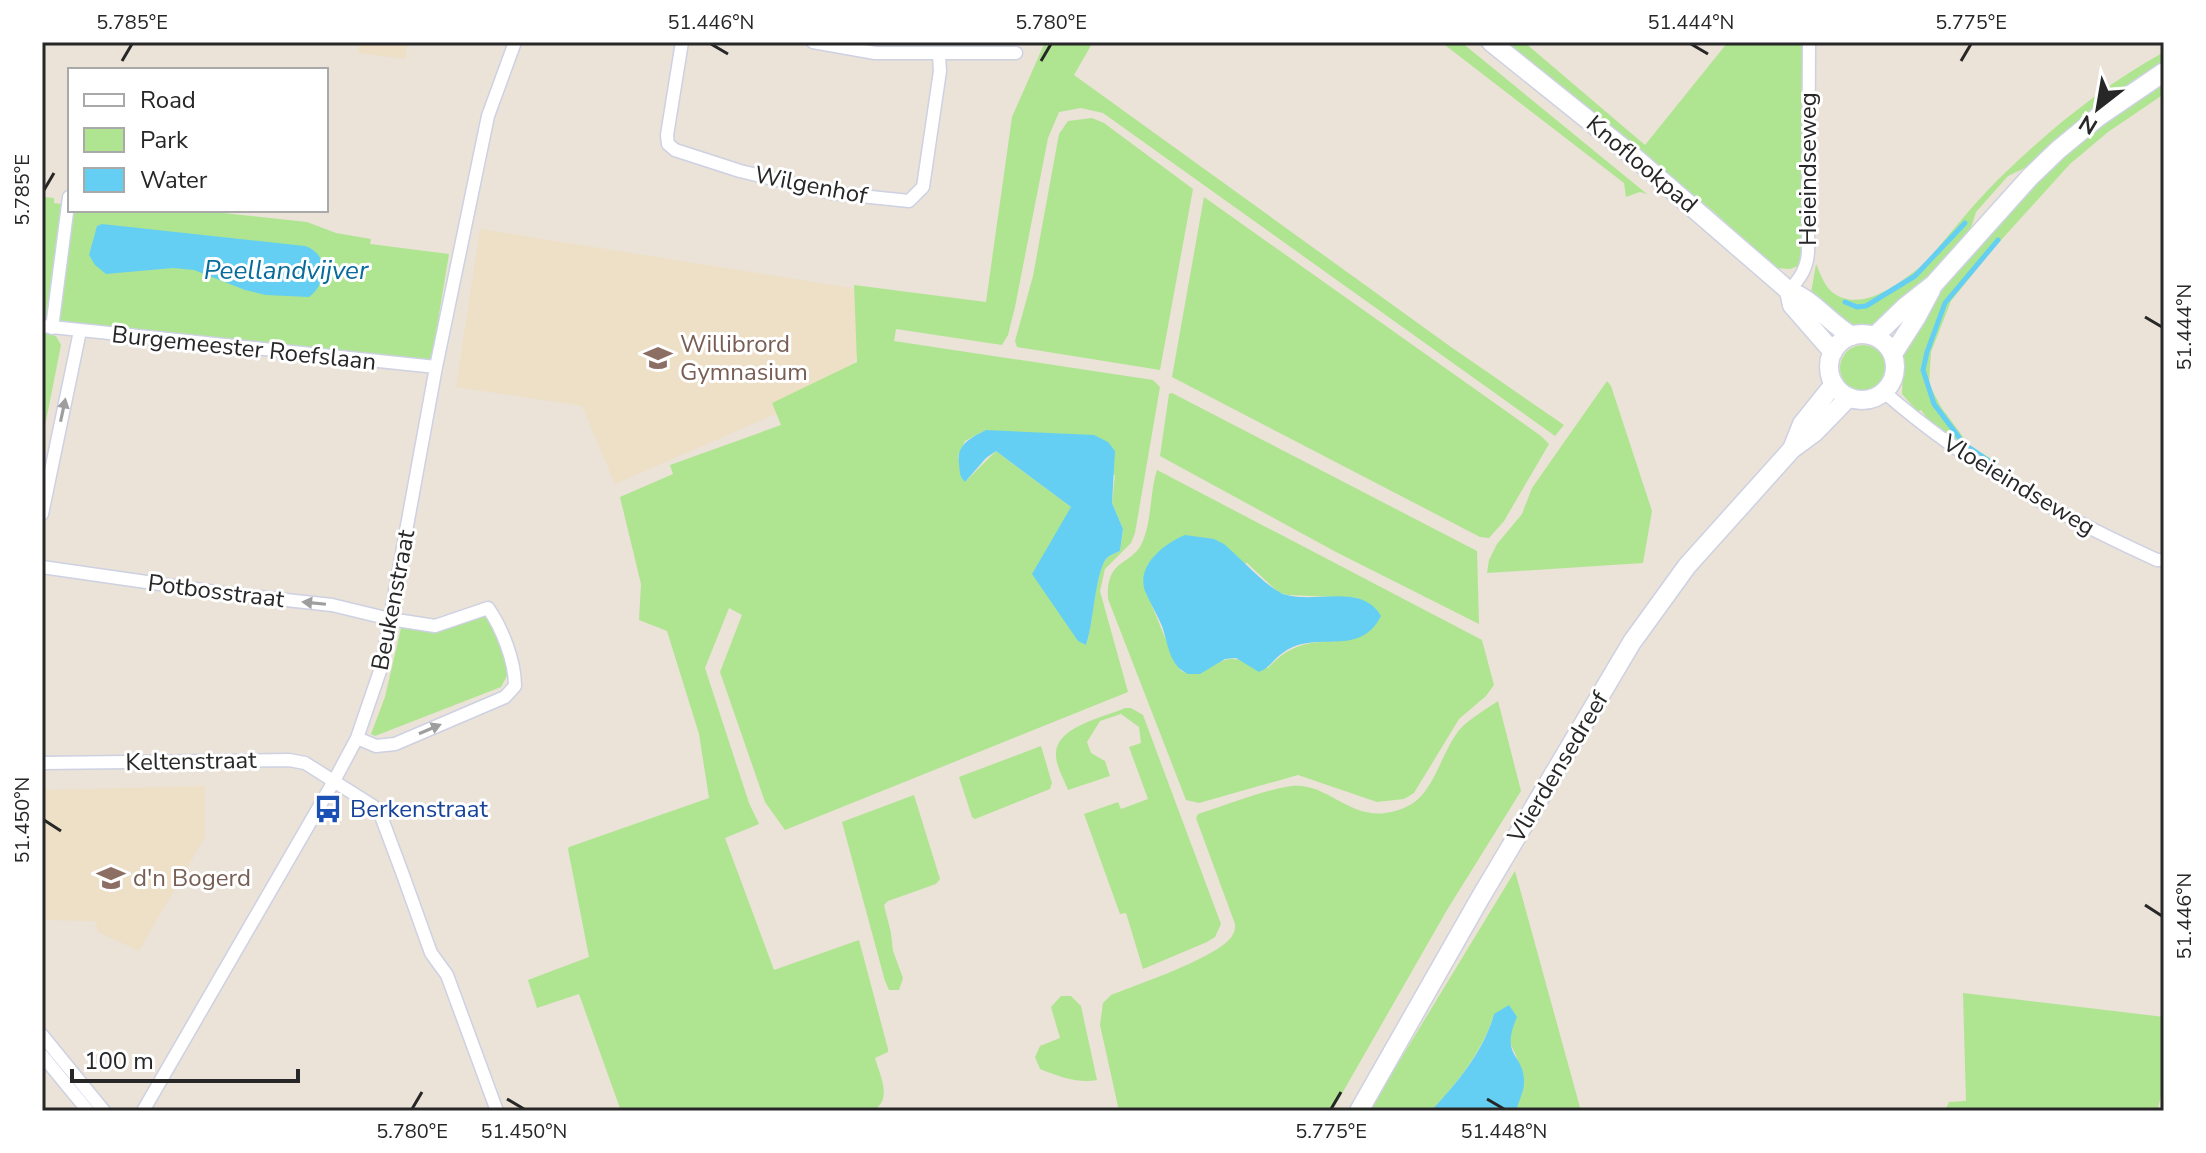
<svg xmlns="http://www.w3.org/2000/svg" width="2206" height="1153" viewBox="0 0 2206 1153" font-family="'Nunito Sans',sans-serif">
<rect width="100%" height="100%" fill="#ebe2d8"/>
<!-- education -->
<path fill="#eee0c6" d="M359,42H408L405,59L358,53Z
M480,229L877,292L870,331L842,385L615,484L582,406L456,387Z
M205,786V837L139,951L98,932L96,921L42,920V790Z"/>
<!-- green -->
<path fill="#afe591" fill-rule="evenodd" d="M1045,42H1093L1074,75L1451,347L1564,425L1555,436L1103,113L1081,108L1059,112L1048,138L1015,307L1008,335L1002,345L896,329L894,341L1153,380L1160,387L1135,533L1131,543L1105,569L1100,591L1128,692L785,830L765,802L720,672L742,615L729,608L705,668L749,803L759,824L725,838L774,970L859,940L888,1049V1052L875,1058C880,1076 893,1099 873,1111H621L579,994L537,1008L528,980L589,957L568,849L569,847L709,798L699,734L667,631L639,620L641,584L620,497L673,474L670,465L781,425L772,403L857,362L854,285L986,302L1012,117ZM986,430L1115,475L1112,503L1123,529L1120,551C1116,553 1112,554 1108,557C1094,569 1094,624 1086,645L1071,507L996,451L965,482L958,456L965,441Z
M1441,42H1461L1647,194L1640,192L1626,197L1624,183Z
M1505,42H1524L1645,145L1728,42H1802L1801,265L1790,269L1776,268L1713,211Z
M2164,52V62L2090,111L2029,166L2008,176L1976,212L1970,231L1933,274L1878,326L1850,327L1811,293L1816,264C1820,273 1824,285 1832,292C1861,315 1901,282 1924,264C1951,233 1977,199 2007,171C2055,125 2106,84 2164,52Z
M2164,80V94L2108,132L2070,164L1993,249L1951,301L1931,352L1929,384L1941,407L1969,445L1993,460L1988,468L1930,422L1921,410L1918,412L1902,394L1904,345L1949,281L1990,232L2067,153L2100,124Z
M1092,118L1104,123L1193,189L1160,370L1017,347L1015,341L1033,276L1059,134L1068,121Z
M42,197L54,198V203L70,205V210H195L307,222L336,233L371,239L370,244L449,254L432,357L429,362L42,320Z
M1204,197L1541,436L1549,444L1504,521L1489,538L1480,537L1172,377Z
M42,332L56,336L61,345L42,441Z
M1840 368a23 23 0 1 1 46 0a23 23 0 1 1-46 0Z
M1607,381L1611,386L1652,511L1643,563L1487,573L1489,560L1497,544L1522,514L1532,488Z
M1172,393L1477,551L1479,624L1336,552L1160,456L1169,394Z
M1157,470L1482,640L1494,685L1486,696L1459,719L1414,793L1404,799L1377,802L1298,775L1199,803L1186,800L1108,599C1106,555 1134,568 1144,538C1152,516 1150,492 1157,470ZM1247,563L1278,592L1288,595L1358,598L1344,641C1311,641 1291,643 1268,668C1257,665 1241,658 1230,659C1211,661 1202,681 1181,671C1166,645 1158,617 1145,590Z
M484,614L489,617L509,672L501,687L375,736L371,734L385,697L401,628Z
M1498,701L1521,791L1447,910L1332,1111H1119L1100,1025L1103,1003L1111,995C1136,985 1219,957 1232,936C1235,931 1235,929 1235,924L1196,818L1198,814C1224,806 1267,789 1292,786C1333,782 1355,832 1408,806C1432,795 1441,756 1455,736C1464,721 1484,711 1498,701Z
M1125,708H1131L1143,715L1221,924L1215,937L1207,942L1143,969L1126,913L1120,914L1084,814L1118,802L1121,809L1148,799L1129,747L1141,743L1139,727L1121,714L1100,721L1087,742L1091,753L1105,761L1110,776L1068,790C1064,779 1055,765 1056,752C1058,726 1105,717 1125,708Z
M1041,746L1052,783L1050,789L975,819L972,817L959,777Z
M914,795L940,879L936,884L888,901L884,905L891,933L893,951L903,978L899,990H889L885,981L842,822Z
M1515,871L1581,1111H1509L1517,1108C1518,1096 1523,1079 1520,1067C1512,1040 1504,1047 1516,1017L1494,1014C1484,1049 1456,1085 1431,1111H1369Z
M1963,993L2164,1017V1086L2157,1111H1945L1949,1102L1966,1101Z
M1061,996H1071L1081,1006L1097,1080C1078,1084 1058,1076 1040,1069L1035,1057L1040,1046L1060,1038L1051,1007Z"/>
<!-- water -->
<path fill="#64cff3" d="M102,224L305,246C330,254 327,284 309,297L266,295L245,290L194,270L173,268L106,274L95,265L89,255L97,226Z
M986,430L1094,435L1108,442L1115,451L1112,503L1123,529L1120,551C1116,553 1112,554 1108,557C1095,568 1094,624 1086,645L1078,641L1032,574L1071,507L996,451L986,458L965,482C959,476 960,472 959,464C956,444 971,438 986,430Z
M1185,535L1214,539L1224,544C1238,556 1266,586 1281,593C1311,606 1361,581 1381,616C1359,659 1317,629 1284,652C1274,658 1271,667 1259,672L1236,658L1225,659L1200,674H1188C1169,666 1168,643 1162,626C1157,614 1150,603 1145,591C1136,565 1164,544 1185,535Z
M1509,1005L1517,1017C1499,1058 1525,1053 1524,1083C1524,1091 1519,1100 1517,1108L1509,1111H1431C1457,1083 1484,1051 1494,1014Z"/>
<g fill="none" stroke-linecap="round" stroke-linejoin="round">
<!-- stream -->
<path stroke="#64cff3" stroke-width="5" d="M1845,302L1857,307L1866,306L1915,276L1965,223
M1989,461L1964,444L1934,404L1923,370L1927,352L1945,303L1998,240"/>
<defs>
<path id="minor" d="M682,42L667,135L668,144L675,150L740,171L832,193L909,201L923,187L940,71L939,55
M813,42L875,53H1016
M1789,291C1800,278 1807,269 1808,252L1809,42
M42,326L436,367
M52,328L69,197
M1884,392C1968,465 2056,514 2157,560H2164
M42,514L80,331
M42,567L230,594L332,605L390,619L435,626L488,608C502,628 515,661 515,686L505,697L395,744L376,746L357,738
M42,763L289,760L305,763L373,806L381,816L403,875L431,953L447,975L497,1111
M42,1035L104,1111
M42,1055L88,1111
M143,1111L334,781L357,738L381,668L436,367L488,116L515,42"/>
<path id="secondary" d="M1491,42L1633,156L1789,291C1813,299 1829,323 1852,336
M1789,291L1792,305L1833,352
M1829 367a33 33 0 1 1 66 0a33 33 0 1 1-66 0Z
M1875,336L1906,306L1934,284L2030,177L2058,150L2098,117L2164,72
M1893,354L1916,318L1931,290
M1792,449L1802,424L1834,384
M1359,1111L1479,900L1632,642L1687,566L1792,449L1815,432L1849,397"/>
</defs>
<!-- minor casing -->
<use href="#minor" stroke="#cdd1e2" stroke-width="15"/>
<!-- secondary casing -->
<use href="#secondary" stroke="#cdd1e2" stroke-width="21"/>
<!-- minor -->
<use href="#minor" stroke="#fff" stroke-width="12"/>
<!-- secondary -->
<use href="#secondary" stroke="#fff" stroke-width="18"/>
</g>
<!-- one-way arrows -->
<defs><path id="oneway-solid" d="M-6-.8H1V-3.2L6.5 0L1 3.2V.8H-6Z" transform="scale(2)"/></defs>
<g fill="#9e9e9e">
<use href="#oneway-solid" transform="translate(63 410) rotate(-78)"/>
<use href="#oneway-solid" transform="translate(314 603) rotate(-174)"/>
<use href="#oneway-solid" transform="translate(430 729) rotate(-23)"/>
</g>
<!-- ticks -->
<path fill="none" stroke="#272727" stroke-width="3" d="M711,44L728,54M1691,44L1708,54M122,61L132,44M1041,61L1051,44M1961,61L1971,44M44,190L54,173M2145,317L2162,327M44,820L61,831M2145,905L2162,916M507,1099L524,1109M1487,1099L1504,1109M412,1109L422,1092M1331,1109L1341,1092"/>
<!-- icons -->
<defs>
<symbol id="school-bare" viewBox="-9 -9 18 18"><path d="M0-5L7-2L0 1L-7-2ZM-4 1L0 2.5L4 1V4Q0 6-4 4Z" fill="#8d6e63" stroke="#fff" stroke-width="2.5" paint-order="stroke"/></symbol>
<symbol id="bus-bare" viewBox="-9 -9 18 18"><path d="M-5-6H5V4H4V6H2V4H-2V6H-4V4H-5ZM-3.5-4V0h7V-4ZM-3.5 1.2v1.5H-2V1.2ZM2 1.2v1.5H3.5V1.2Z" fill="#1a4fb4" stroke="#fff" stroke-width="2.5" paint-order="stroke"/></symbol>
</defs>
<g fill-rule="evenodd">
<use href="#school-bare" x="638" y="338" width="40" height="40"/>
<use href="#bus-bare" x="308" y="789" width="40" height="40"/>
<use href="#school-bare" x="91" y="858" width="40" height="40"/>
</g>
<g text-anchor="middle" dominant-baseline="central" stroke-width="6" stroke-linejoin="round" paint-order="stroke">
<!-- street labels -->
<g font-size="24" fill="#272727" stroke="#fff">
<text transform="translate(1642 164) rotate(40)">Knoflookpad</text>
<text transform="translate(1808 169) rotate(-90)">Heieindseweg</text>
<text transform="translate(811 185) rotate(11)">Wilgenhof</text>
<text transform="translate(244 348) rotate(6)">Burgemeester Roefslaan</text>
<text transform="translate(2019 485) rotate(31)">Vloeieindseweg</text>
<text transform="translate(216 591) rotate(7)">Potbosstraat</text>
<text transform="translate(393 600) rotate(-79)">Beukenstraat</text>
<text transform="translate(191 761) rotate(-1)">Keltenstraat</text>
<text transform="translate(1558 767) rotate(-59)">Vlierdensedreef</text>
</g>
<!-- education labels -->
<g font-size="24" fill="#785e54" stroke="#fff" text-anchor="start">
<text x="680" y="344">Willibrord<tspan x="680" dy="28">Gymnasium</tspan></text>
<text x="133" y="878">d'n Bogerd</text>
</g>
<!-- transit labels -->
<g font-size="24" fill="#164399" stroke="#fff" text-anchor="start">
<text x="350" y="809">Berkenstraat</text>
</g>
<!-- water labels -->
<g font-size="26" font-style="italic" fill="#076b9b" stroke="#fff">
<text x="286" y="270">Peellandvijver</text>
</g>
</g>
<!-- border -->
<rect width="2206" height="1153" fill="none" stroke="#ffffff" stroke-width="88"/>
<!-- legend -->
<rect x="68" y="68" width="260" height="144" fill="#ffffff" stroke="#a9a9a9" stroke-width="2"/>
<rect x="84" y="94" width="40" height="12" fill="#ffffff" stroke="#a9a9a9" stroke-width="2"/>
<text x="140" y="108" font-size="24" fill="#272727">Road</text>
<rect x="84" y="128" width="40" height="24" fill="#afe591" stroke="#a9a9a9" stroke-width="2"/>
<text x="140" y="148" font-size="24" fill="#272727">Park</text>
<rect x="84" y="168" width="40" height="24" fill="#64cff3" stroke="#a9a9a9" stroke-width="2"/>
<text x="140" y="188" font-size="24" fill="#272727">Water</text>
<!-- north arrow -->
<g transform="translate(2098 108) rotate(211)" stroke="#ffffff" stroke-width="6" paint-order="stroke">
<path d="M0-6L14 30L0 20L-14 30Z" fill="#272727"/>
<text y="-12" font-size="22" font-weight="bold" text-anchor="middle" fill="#272727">N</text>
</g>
<!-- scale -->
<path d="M72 1069v12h226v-12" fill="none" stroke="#272727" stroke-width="4"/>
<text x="84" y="1069" font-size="24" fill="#272727" stroke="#ffffff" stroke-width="6" paint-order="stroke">100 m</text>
<rect x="44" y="44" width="2118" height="1065" fill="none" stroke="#272727" stroke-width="3"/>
<g font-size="20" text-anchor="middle" fill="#272727">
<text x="132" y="29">5.785°E</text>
<text x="711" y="29">51.446°N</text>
<text x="1051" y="29">5.780°E</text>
<text x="1691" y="29">51.444°N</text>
<text x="1971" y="29">5.775°E</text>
<text transform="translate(22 190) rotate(-90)" y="7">5.785°E</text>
<text transform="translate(2184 327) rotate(-90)" y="7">51.444°N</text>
<text transform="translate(22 820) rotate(-90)" y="7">51.450°N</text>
<text transform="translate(2184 916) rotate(-90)" y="7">51.446°N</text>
<text x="412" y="1138">5.780°E</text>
<text x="524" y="1138">51.450°N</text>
<text x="1331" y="1138">5.775°E</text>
<text x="1504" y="1138">51.448°N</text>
</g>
</svg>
